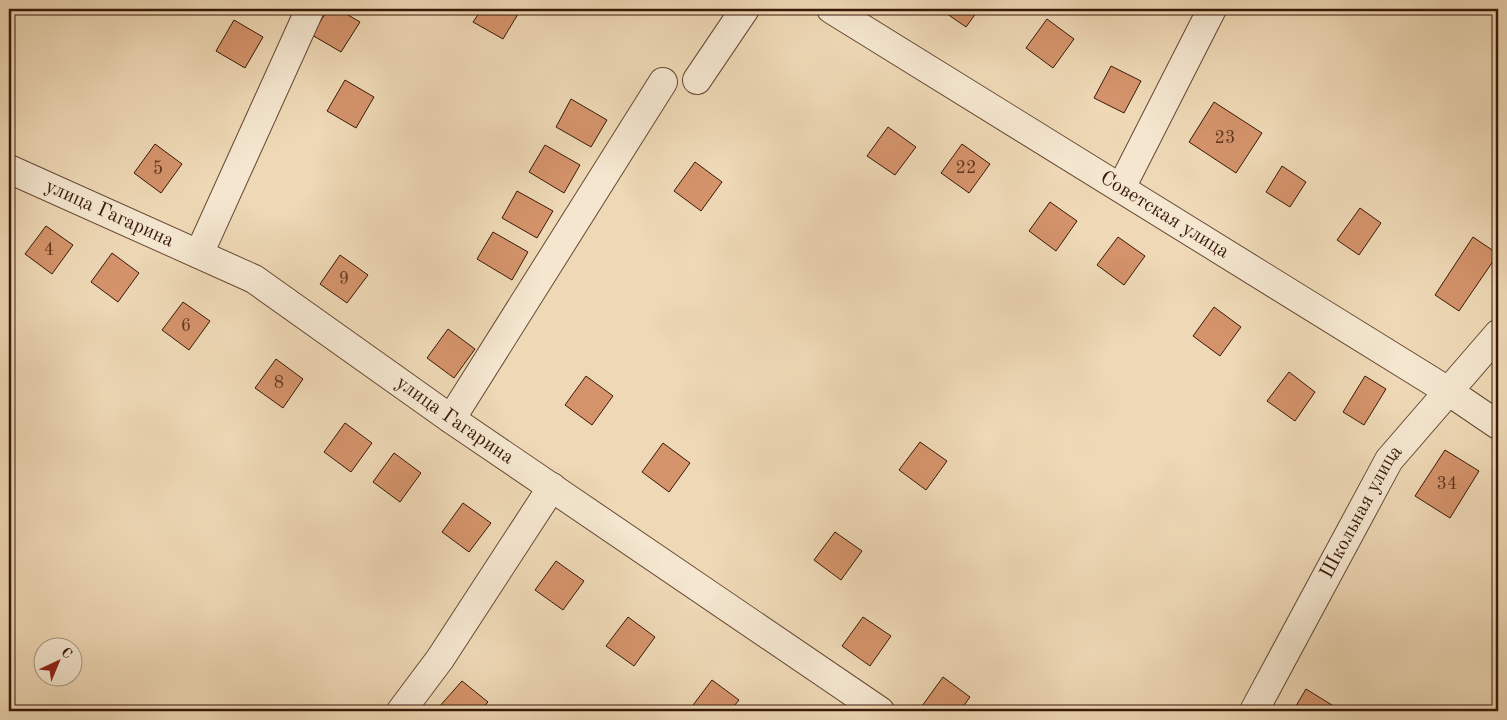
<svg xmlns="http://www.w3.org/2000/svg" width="1507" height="720" viewBox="0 0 1507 720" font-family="'Old Standard TT',serif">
<rect width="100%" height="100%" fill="#eed8b5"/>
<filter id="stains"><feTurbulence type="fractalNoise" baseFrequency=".004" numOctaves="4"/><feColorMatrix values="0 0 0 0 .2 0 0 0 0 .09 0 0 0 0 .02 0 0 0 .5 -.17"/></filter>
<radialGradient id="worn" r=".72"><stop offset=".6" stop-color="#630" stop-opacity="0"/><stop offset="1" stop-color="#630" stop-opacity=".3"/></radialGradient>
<!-- building -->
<path fill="#d4936b" stroke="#381908" d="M328,9H338L360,22L341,52L312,35Z
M482,9H521L503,39L473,22Z
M940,9H979L966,27Z
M1047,19L1074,39L1053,68L1026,48Z
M234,20L263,37L245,68L216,51Z
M1111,66L1141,81L1124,113L1094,98Z
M345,80L374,97L356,128L327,111Z
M571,99L607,120L591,147L556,127Z
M1214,102L1262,133L1236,173L1189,142Z
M888,127L916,147L895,175L867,156Z
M155,144L182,164L161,193L134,173Z
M962,144L990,164L969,193L941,173Z
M545,145L580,165L564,193L529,172Z
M695,162L722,182L701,211L674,191Z
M1282,166L1306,182L1290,207L1266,192Z
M517,191L553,211L537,238L502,218Z
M1050,202L1077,221L1056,251L1029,231Z
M1360,208L1381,223L1359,255L1337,240Z
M46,226L73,245L52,274L25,254Z
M493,232L528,252L512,280L477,259Z
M1118,237L1145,256L1124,285L1097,265Z
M1473,237L1498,254L1459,311L1435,295Z
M112,253L139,273L118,302L91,282Z
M340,255L368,275L347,303L320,284Z
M183,302L210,321L189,350L162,330Z
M1214,307L1241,327L1220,356L1193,336Z
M448,329L475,349L454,378L427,358Z
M276,359L303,379L283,408L255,388Z
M1289,372L1315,392L1295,421L1267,401Z
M586,376L613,396L592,425L565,405Z
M1365,376L1386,389L1364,425L1343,412Z
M345,423L372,443L351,472L324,452Z
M920,442L947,461L926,490L899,470Z
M663,443L690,463L669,492L642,472Z
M1445,450L1479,471L1450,518L1415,496Z
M394,453L421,473L400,502L373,482Z
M463,503L491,523L469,552L442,532Z
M835,532L862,551L841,580L814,560Z
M556,561L584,581L563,610L535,590Z
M628,617L655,637L634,666L606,646Z
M863,617L891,636L870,666L842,646Z
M943,677L970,697L960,711H929L922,706Z
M712,680L739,700L730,711H694L690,709Z
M462,681L488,702L480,711H442L438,708Z
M1306,689L1340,710V711H1293Z"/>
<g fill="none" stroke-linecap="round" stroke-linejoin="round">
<defs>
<g id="minor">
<path id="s1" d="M831,9L1448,391L1498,425"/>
<path d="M697,80L745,9"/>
<path id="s2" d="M9,169L254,279L451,419L880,711"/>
<path d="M1121,188L1212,9"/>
<path d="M199,254L310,9"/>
<path d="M451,419L663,82"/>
<path d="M401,711L440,659L552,487"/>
<path id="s3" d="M1254,711L1389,460L1498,334"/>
</g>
</defs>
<!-- minor casing -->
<use href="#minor" stroke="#664933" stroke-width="30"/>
<!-- minor -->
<use href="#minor" stroke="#f4e6cf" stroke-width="28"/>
</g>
<g text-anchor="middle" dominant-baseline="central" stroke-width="4" stroke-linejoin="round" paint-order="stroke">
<!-- number labels -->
<g font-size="18" fill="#5f3821">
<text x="1225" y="138">23</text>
<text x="966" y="168">22</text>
<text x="158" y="169">5</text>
<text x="49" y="250">4</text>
<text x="344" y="279">9</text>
<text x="186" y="326">6</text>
<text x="279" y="383">8</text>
<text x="1447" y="484">34</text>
</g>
<!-- street labels -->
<g font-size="20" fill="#381908" stroke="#f4e6cf">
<text stroke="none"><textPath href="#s2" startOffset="110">улица Гагарина</textPath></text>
<text stroke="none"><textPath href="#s1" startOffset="392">Советская улица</textPath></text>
<text stroke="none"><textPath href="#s2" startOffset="514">улица Гагарина</textPath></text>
<text stroke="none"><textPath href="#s3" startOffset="226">Школьная улица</textPath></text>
</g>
</g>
<!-- margin -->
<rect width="1507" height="720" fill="none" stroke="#eed8b5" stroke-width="30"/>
<rect x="10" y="10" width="1487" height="700" fill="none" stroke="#381908" stroke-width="2.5"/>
<rect x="15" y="15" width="1477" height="690" fill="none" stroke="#381908"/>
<!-- north arrow -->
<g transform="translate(58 662) rotate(44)"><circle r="24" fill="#f4e6cf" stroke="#a9947f"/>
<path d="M0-4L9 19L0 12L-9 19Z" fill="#8f2418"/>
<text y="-8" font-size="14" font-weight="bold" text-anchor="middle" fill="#381908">С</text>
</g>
<rect width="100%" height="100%" filter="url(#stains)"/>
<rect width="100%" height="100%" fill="url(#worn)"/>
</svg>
